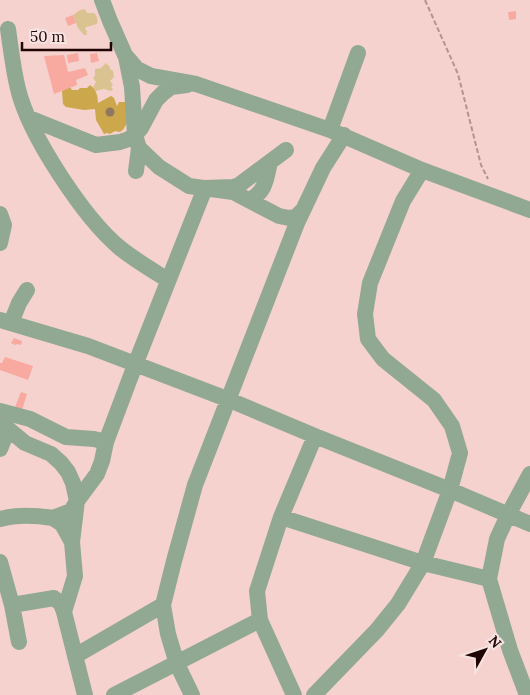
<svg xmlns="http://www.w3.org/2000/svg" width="530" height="695" viewBox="0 0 530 695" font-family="Lora,serif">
<rect width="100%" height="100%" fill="#f5d2ce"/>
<!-- green -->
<path fill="#dac390" d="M85,9L87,13H94C97,15 98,20 97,24L86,27L85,30L88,31L86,32L87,35H84L78,28L73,15L80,10Z
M106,63L110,67V69L113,71L114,77L110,81L113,85L111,87L113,89L111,91L104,89L95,91L93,87L96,82L93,78L95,76V69L101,68Z"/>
<!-- forest -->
<path fill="#cda74b" d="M90,85C96,89 98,96 98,103L111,96L114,98L117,106L119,102H125C128,112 130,126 120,132L115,131L110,134L107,133L104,134L96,120L95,109L84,110L66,107L63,104L62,91L70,87L72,90H78L80,88H87Z"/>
<!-- building -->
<path fill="#f8a9a0" d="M516,11V19L509,20L508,12Z
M73,15L76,23L68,26L65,18Z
M78,53L79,61L68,63L67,55Z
M97,53L99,61L91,63L90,54Z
M64,55L68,72L85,68L88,75L76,80L77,85L54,94L44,56Z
M14,338L22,341L21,345L17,344L15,345L11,343Z
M5,357L33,366L28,380L0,370V363H2Z
M21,392L27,394L22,410L15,407Z"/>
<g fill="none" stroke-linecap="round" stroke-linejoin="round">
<!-- path -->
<path stroke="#b49390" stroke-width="2" stroke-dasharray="5 2.5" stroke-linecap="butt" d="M425,0L458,74L481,165L488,179"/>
<!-- minor -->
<path stroke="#91a992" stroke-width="16" d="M102,0L110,21L125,55L137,69L151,76L196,84L330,130L422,170L530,210
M8,29C11,49 13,69 18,89C29,135 84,218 120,248C135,260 152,270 168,280
M126,57L132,87L135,135L139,148L136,171
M29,118L96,145L120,142L129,139L135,135L141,128L156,100L163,93L171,87L187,85
M330,130L358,53
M139,148L159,167L189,186L233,192L279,216L289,218L296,217L302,211
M249,200C266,192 266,179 270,162
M0,214L4,225L0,243
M0,320L88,346L227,399L315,436L450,490L530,524
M11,323L19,303L27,290
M0,411L30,419L66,437L94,439L106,442
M0,423L8,429L0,449
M8,429L25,443L51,454L61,463L68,472L73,483L77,501L71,511L53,518L62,524L72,542
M281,517L423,563L489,579
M0,519C18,514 35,515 53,518
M0,562L12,605
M19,642L12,605L54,598L61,604L64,612
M75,656L163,605
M85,695L64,612L75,576L72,542L77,501L97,474L102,461L106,442L135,365L205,188L233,187L239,185L286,150
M114,695L260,620
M192,695L177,664L168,634L163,605L174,561L195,485L297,223L323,168L344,135
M294,695L260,620L257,591L281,517L315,436
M314,695L377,630L398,604L423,563L450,490L460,453L452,426L434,400L383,359L368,339L365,314L370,283L403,201L422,170
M527,695L510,650L489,579L497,539L508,515L530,474"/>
</g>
<!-- trees -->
<circle fill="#90785f" cx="110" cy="112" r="4.5"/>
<!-- north arrow -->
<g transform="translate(485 650) rotate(50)" stroke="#f6e4e2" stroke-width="4" paint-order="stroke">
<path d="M0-4L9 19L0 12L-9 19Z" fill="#200504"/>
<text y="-8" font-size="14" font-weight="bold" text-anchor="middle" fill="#200504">N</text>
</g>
<!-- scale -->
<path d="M22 42v8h89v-8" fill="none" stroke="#200504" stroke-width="2.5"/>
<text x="30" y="42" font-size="15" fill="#200504" stroke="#f6e4e2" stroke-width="4" paint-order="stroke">50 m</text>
</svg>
